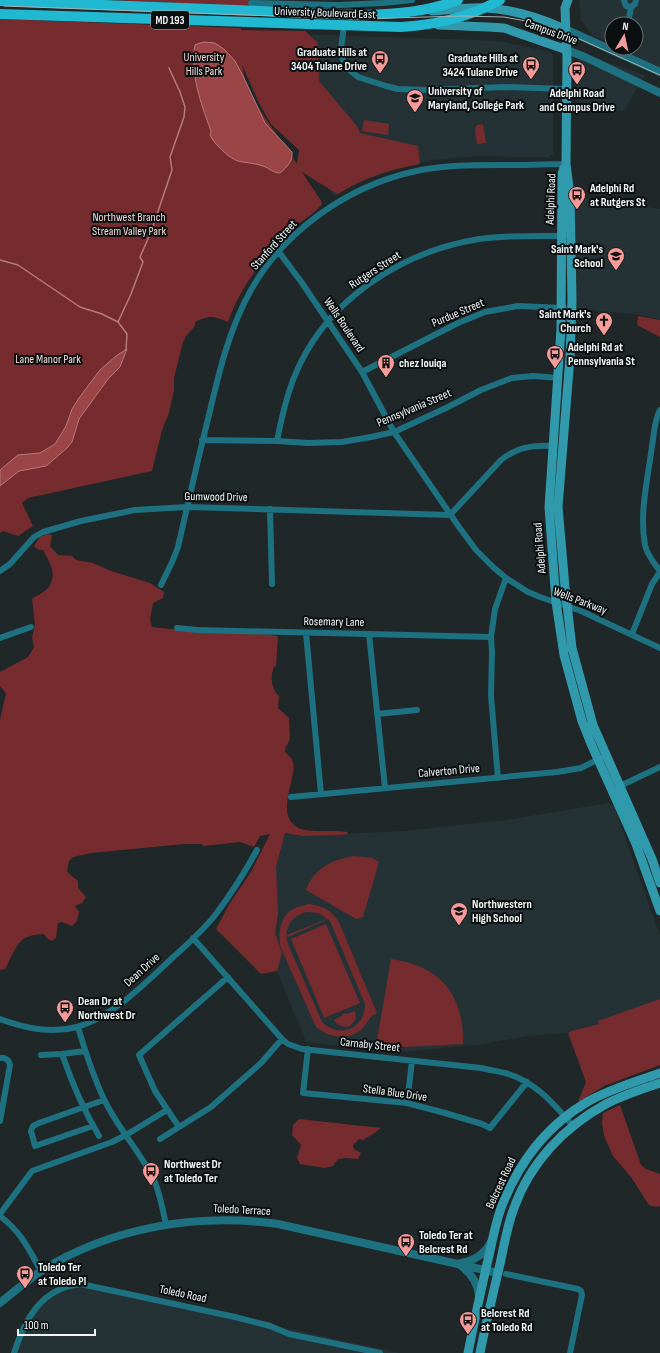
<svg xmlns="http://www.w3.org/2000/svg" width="660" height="1353" viewBox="0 0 660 1353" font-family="'Sofia Sans Condensed',sans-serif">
<rect width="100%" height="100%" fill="#202728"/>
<!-- built -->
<path fill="#253235" d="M579,0H660V70L632,58L619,48H636V24H612V44L592,35L581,20Z
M289,34L478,40L504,42L550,52L553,56V154L548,157L475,156L432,160L406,166L384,173L359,183L337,195H333L308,158Z
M581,53L645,75L624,111L577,107L578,55Z
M574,196L660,209V319L634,314L572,308Z
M609,803L614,806L660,936V1030L599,1024L571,1031L568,1033L527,1036L483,1044L400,1052L306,1042L277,971L261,920L285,833L302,836L404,831L506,820Z
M84,1284L400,1353H14L28,1317L59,1290Z"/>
<!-- green -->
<path fill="#762c2f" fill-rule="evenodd" d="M111,0H254V5H248L247,6Z
M0,19L241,28V30L305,31L318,43L319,81L357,126L360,133L418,146L420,164C389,170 365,177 338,194L334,192L302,172L321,201L322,204C316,213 301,221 293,228C266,253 240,287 228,322C213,316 210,315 195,322V326L186,336L183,342L174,378V390L169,413L162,430L152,471L28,498L22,503L33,526L18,536L3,531L0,533ZM242,65L260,105L271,124L299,150L297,164L255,103L245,80Z
M364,120L389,124L388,135L362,131Z
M483,124L486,143L477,144L475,129L477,125Z
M638,316L660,320V337L637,325Z
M47,534L52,535L50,546L58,555L72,556L76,560L93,563L111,571L150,583L164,592L163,598L153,603L150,620L152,627L189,631L257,633L278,636L276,666L274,667C270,677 271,688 279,696L278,708L289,718L290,738L288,744L286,746L285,752C287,754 290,757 292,759C300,776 273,812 297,827C307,834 333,829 347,832L348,834L341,835L302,836L285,833L276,867L278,914L275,933L282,953L277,971L261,974L216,929L230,903L251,872L270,834L260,836L254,847L240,842L203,846L202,844H184L91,853L73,857L69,861L67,872L78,881V888L86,897L82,903L75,906L79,912L77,921L72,926L62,922L58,923L56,938L52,941L48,939L44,934C38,934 32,935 27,937C16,941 11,959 5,969L0,970V720L6,693L0,686V672L28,657L34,647L32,638L35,625L32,599C37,595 44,593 48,588C58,574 50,563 43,550H39L34,546L40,537Z
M354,856L372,858L379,862L363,917L356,919L306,890C315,867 332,860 354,856Z
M309,904C325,907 330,909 339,922L377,1013C368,1017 368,1023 362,1029C347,1041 330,1038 316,1027L281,948C277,933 280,914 297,907C301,906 305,905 309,904ZM306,912L319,913L327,919L287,935L288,937L328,919L330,921L365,1004C365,1029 340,1039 322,1022L288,944C283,929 291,916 306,912Z
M326,924L360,1003L324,1018L291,939Z
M391,959C441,966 464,995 463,1044L384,1048L377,1040Z
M660,999V1065L604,1086L578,1102L586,1082L568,1033L571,1031L599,1024L598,1021Z
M355,1011L356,1019L350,1026C343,1028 338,1026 334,1020L342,1016V1014L346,1013V1014Z
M620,1105L641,1165L646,1169L660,1174V1206L656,1207L649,1205L631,1177L613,1156L604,1136L602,1123L603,1113Z
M299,1119L381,1128L376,1132L363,1140L359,1139L353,1145L354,1149L361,1153L358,1159L346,1158L338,1159L333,1166L325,1168L300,1164L297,1158L301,1145L292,1135L293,1125Z"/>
<!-- water -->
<path fill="#9c4547" stroke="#b67a7c" d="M203,42L215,43L225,50L235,61L244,78L265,123L292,152C293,161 287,167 280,173C273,173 269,168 263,166C255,163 246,163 238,161C230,159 213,143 210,135L211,131C201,104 190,74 195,45Z
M127,349L120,367L108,379L79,419L72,442L67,448L46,466L19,471L0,486V470L18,455L40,453L55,444L66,426L72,409L79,398L100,370L116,356Z"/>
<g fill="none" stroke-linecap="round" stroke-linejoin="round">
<!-- stream -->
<path stroke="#b67a7c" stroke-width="1.5" d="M0,260L18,265L80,307L102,314L118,322L127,334L126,350
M118,322L131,294L143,262L140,257L151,232L172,170L170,157L184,117L185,107L180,92L169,68"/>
<!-- minor -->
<path stroke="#1d7180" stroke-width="6" d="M624,0L626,6L631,7L635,4L636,0
M251,3L339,5L383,3L412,0
M628,24L631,7
M344,26L341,49L343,61L347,68L358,77L386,86L398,89L426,90L505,87L566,89
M279,252L302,283L362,372L394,432L459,527L476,550L493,567L506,578L528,592L540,597L581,611L660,648
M362,372L458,323L485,312L518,306L564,308
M660,410C654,421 654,435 652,446C648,478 639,513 645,545C647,555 654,563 660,571
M202,440L277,441L308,443L342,442L371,437L394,432L446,408L481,390L504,381L512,378L533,376L559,378
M277,441C281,420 286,399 293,380C323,302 399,252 479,239C507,235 536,236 564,236
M270,509L272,584
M450,515L501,460C517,447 533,445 553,446
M0,571L10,564L34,537L43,532L81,521L135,510L187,507L450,515
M161,585L173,560L178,547C188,503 198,459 209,415C219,372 229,329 251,290C284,231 347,187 412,172C445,164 481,165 515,165C532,165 549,164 566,164
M177,628L198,630L491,637
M306,633L321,794
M369,634L385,788
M632,634L652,584L660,572
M0,638L31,627
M377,714L417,710
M498,778L491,696L492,653L491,637L495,609L506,578
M620,786L660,767
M291,797L557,772L581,768L601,758
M193,938L282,1039L288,1044L302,1049L481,1068C489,1070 498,1071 505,1073C535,1081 554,1104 573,1126
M0,1019C25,1028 51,1034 77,1027C112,1017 142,986 168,962C184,947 202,932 216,914C231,894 245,872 257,850
M78,1027C86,1054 95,1083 108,1107C122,1133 142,1155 154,1180C160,1194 163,1210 166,1225
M308,1049L303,1093L407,1103L445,1113L482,1124L490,1128L527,1082
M62,1054C72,1083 83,1109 99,1136
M41,1055L62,1054L85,1051
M0,1058C5,1057 9,1060 10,1065L0,1121
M407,1103L412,1061
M93,1126L35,1146L31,1131L33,1126L39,1123L104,1100
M179,1127L155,1091L139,1055L228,977
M160,1139L211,1107L261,1063L282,1039
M0,1214L32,1171L112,1142L126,1135L167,1110
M0,1216C22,1233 28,1248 41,1271
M506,1274L578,1289L581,1291L582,1295L570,1353
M14,1353C25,1319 41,1288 81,1284L235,1317L270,1326L289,1334L380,1353"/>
<!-- tertiary -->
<path stroke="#1d7180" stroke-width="8" d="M565,29L660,72
M567,50L585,57L660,93
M461,1263C475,1260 484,1255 491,1242
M460,1265C471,1273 478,1282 479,1296
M0,1303C13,1292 27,1281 41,1271C111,1227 197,1213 278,1224L498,1273"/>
<!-- secondary -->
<path stroke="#3099ab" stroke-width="9" d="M568,0L565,8L567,59L566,164L570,195L572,300L570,357L558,507L565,587L572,648L593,725L652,859L660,883
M432,11C450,10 468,7 485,8C513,9 540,18 565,29
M438,25L488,27L504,28L567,50
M564,168L562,174L561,329L549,507L556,602L564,655L582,721L592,746L636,844L660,911
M468,1353C474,1323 480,1294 487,1264C492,1244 495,1222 503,1203C520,1161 548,1125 587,1102C610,1089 635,1082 660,1073
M480,1353C486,1323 493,1294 500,1264C504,1246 507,1226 514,1208C530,1163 564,1127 606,1104C623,1095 642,1089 660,1083"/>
<!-- primary -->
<path stroke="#21b9d1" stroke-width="10" d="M0,1L363,15C396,14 427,12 458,0
M0,14L401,27C435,25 470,17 500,0"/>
<!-- tram -->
<path stroke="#aaafb0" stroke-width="1" d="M4,6L356,19L461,16L504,17L537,23L566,33L660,75"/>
</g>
<!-- icons -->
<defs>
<symbol id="bus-pin" viewBox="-11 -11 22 30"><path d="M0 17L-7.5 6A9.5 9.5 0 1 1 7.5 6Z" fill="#f59b9a" stroke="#0c0f10"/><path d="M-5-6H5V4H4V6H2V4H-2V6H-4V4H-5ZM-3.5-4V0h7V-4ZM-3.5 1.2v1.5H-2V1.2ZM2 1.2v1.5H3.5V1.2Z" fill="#111"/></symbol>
<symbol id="university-pin" viewBox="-11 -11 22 30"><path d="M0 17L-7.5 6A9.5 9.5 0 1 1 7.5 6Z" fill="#f59b9a" stroke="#0c0f10"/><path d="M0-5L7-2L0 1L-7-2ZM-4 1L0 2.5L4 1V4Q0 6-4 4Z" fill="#111"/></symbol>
<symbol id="school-pin" viewBox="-11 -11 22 30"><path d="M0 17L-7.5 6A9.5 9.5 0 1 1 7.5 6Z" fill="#f59b9a" stroke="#0c0f10"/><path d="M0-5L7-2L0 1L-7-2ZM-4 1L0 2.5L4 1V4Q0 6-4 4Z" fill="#111"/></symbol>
<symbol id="church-pin" viewBox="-11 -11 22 30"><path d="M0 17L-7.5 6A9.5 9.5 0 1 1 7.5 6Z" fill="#f59b9a" stroke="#0c0f10"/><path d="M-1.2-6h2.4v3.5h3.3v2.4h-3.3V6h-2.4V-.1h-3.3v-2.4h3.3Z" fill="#111"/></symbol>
<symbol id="building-pin" viewBox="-11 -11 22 30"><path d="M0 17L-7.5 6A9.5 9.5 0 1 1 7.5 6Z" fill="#f59b9a" stroke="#0c0f10"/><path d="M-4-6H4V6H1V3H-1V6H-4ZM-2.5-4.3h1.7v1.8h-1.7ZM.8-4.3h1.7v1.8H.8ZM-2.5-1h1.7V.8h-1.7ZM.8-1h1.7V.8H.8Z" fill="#111"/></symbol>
</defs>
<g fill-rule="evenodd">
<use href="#bus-pin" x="370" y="49" width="20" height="27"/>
<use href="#bus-pin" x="521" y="55" width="20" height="27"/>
<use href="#bus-pin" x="567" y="60" width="20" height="27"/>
<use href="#university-pin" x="405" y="88" width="20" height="27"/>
<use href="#bus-pin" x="567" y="185" width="20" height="27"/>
<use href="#school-pin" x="606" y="246" width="20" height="27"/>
<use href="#church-pin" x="594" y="311" width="20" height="27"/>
<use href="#bus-pin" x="545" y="344" width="20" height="27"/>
<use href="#building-pin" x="376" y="353" width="20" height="27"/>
<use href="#school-pin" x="449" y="901" width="20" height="27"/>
<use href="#bus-pin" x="55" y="998" width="20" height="27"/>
<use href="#bus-pin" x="141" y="1161" width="20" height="27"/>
<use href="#bus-pin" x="396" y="1232" width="20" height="27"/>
<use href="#bus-pin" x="15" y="1264" width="20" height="27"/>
<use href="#bus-pin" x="458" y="1310" width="20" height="27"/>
</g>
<g text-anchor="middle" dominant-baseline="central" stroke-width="4" stroke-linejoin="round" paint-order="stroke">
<!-- shield labels -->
<rect fill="#0c0f10" stroke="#acb0b1" stroke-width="1" x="151" y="11" width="38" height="18" rx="3"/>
<g font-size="11" font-weight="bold" fill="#f1f5f6">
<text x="170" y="20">MD 193</text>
</g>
<!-- street labels -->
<g font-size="12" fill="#f1f5f6" stroke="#0c0f10">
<text transform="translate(325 13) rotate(2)">University Boulevard East</text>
<text transform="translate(551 32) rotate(20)">Campus Drive</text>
<text transform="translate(551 199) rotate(-88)">Adelphi Road</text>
<text transform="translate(274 245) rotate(-48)">Stanford Street</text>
<text transform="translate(375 270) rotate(-33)">Rutgers Street</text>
<text transform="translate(458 313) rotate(-23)">Purdue Street</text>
<text transform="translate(344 325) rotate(56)">Wells Boulevard</text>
<text transform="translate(414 408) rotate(-23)">Pennsylvania Street</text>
<text transform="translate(216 497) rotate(1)">Gumwood Drive</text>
<text transform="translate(540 548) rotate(-95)">Adelphi Road</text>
<text transform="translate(580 601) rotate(21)">Wells Parkway</text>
<text transform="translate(334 622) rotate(1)">Rosemary Lane</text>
<text transform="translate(449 771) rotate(-5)">Calverton Drive</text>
<text transform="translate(142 970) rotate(-42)">Dean Drive</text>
<text transform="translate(370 1045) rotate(6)">Carnaby Street</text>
<text transform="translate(395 1093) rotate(8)">Stella Blue Drive</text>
<text transform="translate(501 1183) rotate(-65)">Belcrest Road</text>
<text transform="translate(242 1210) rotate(3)">Toledo Terrace</text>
<text transform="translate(183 1294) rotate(12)">Toledo Road</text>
</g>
<!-- poi labels -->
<g font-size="12" font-weight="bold" fill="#f1f5f6" stroke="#0c0f10" text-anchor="start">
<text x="367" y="52" text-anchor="end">Graduate Hills at<tspan x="367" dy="14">3404 Tulane Drive</tspan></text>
<text x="518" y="58" text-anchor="end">Graduate Hills at<tspan x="518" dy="14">3424 Tulane Drive</tspan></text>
<text x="428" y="91">University of<tspan x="428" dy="14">Maryland, College Park</tspan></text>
<text x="577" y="93" text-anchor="middle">Adelphi Road<tspan x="577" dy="14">and Campus Drive</tspan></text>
<text x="590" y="188">Adelphi Rd<tspan x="590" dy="14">at Rutgers St</tspan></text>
<text x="603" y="249" text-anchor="end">Saint Mark's<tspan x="603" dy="14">School</tspan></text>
<text x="591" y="314" text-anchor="end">Saint Mark's<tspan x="591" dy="14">Church</tspan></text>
<text x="568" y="347">Adelphi Rd at<tspan x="568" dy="14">Pennsylvania St</tspan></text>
<text x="399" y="363">chez louiqa</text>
<text x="472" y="904">Northwestern<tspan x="472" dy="14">High School</tspan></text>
<text x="78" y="1001">Dean Dr at<tspan x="78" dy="14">Northwest Dr</tspan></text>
<text x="164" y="1164">Northwest Dr<tspan x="164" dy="14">at Toledo Ter</tspan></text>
<text x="419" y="1235">Toledo Ter at<tspan x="419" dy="14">Belcrest Rd</tspan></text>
<text x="38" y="1267">Toledo Ter<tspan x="38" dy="14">at Toledo Pl</tspan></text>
<text x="481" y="1313">Belcrest Rd<tspan x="481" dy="14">at Toledo Rd</tspan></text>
</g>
<!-- park labels -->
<g font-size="12" fill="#f1d7d5" stroke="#0c0f10">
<text x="204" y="57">University<tspan x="204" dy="14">Hills Park</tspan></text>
<text x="129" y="217">Northwest Branch<tspan x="129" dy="14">Stream Valley Park</tspan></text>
<text x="48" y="359">Lane Manor Park</text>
</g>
</g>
<!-- north arrow -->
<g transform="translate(624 36) rotate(9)"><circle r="19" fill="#0c0f10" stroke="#686b6c"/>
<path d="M0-3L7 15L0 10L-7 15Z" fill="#f59b9a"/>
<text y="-6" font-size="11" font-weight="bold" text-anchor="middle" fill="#f1f5f6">N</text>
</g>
<!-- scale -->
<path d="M18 1329v6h77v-6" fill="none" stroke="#f1f5f6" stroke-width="2"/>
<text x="24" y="1329" font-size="12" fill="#f1f5f6" stroke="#0c0f10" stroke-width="3" paint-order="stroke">100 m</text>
</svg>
